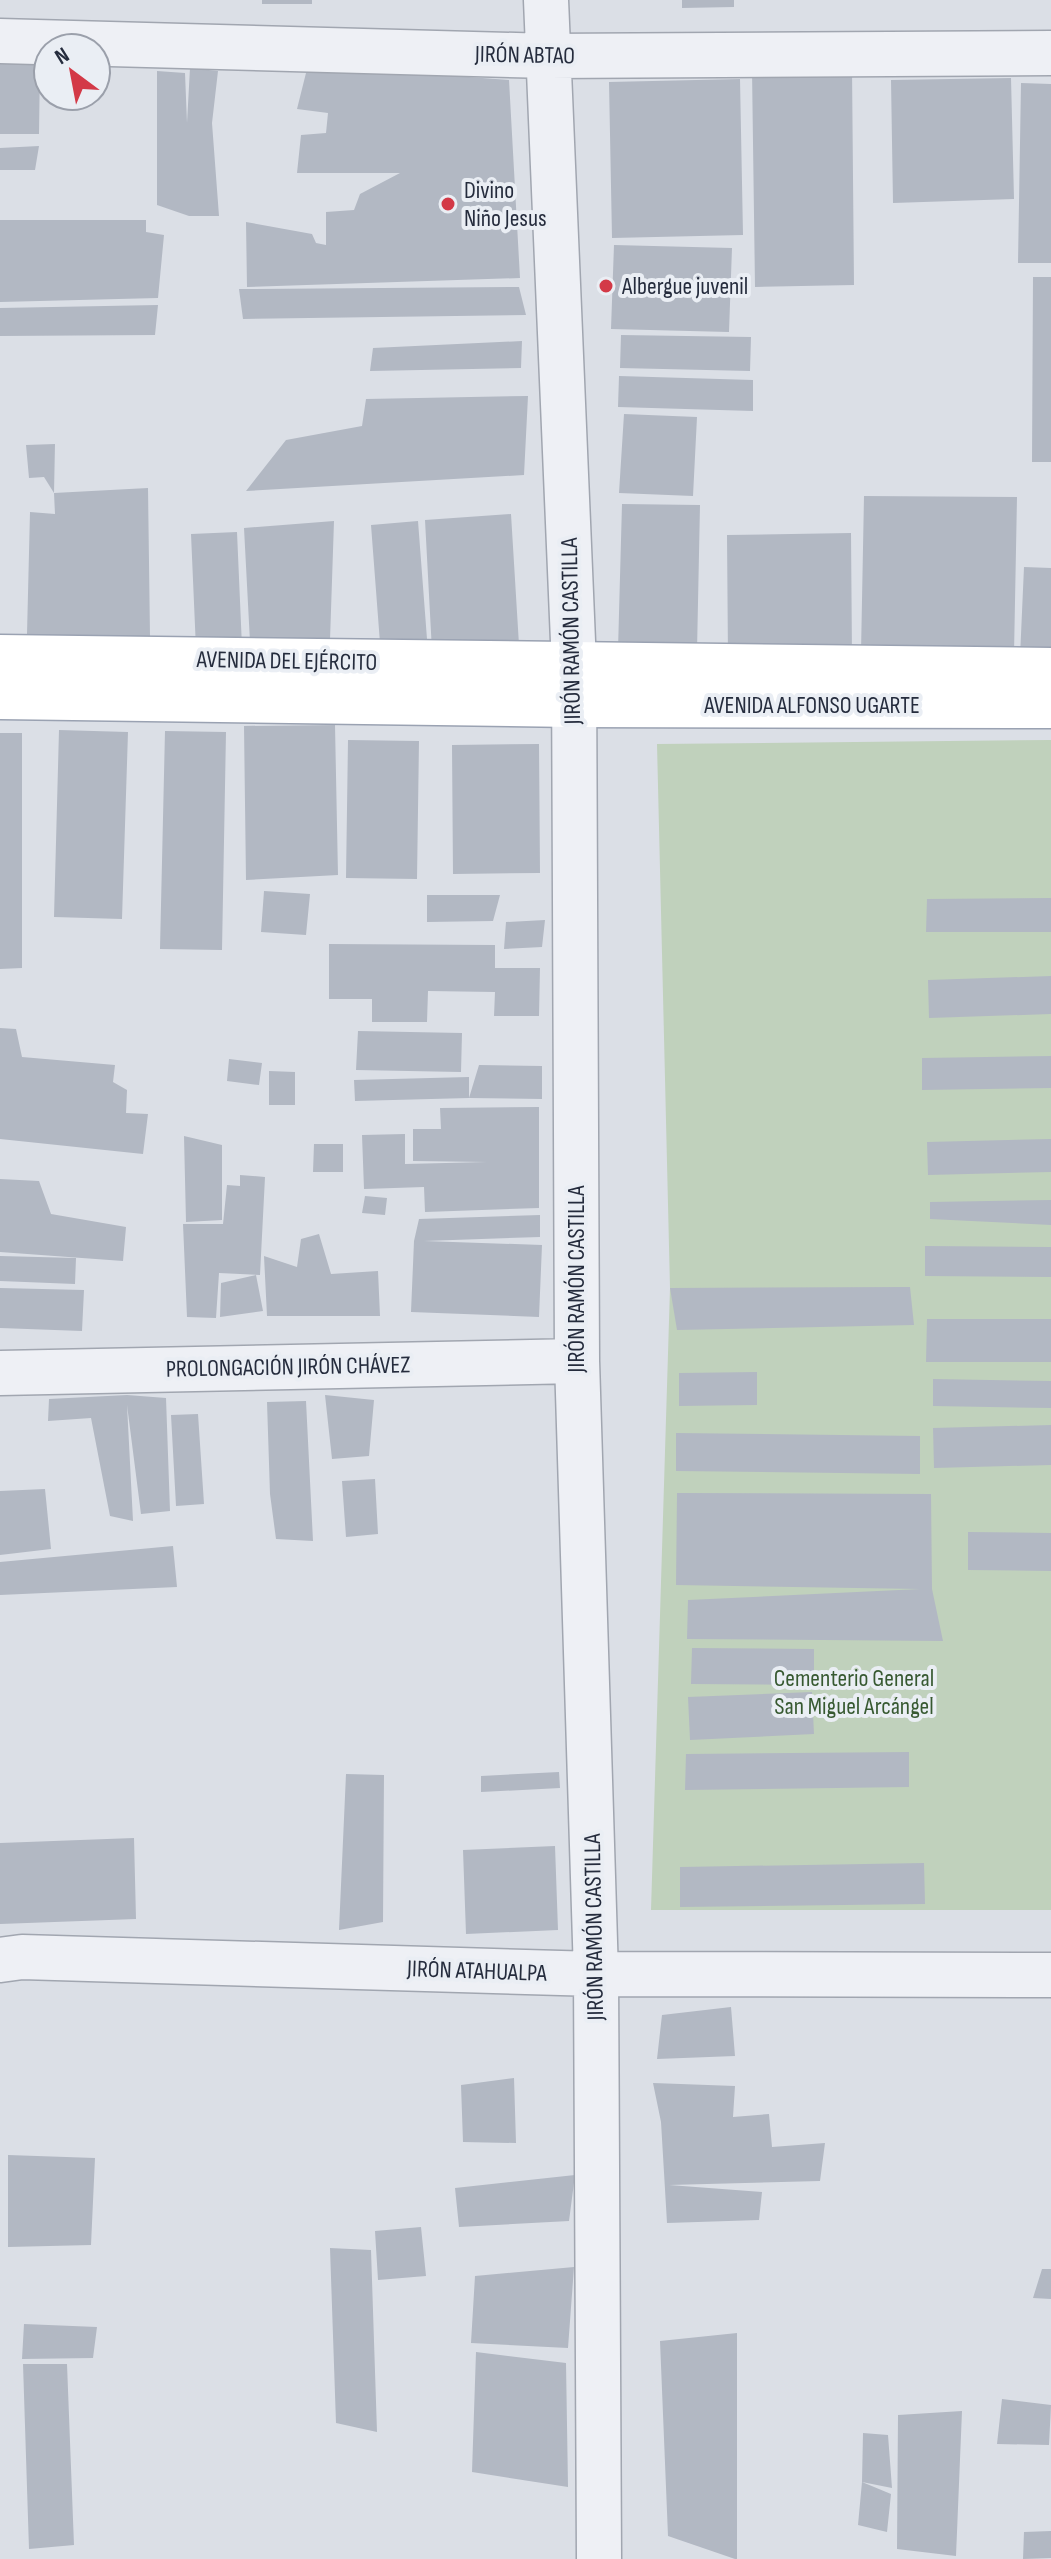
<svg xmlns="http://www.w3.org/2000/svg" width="1051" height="2559" viewBox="0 0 1051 2559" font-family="'Sofia Sans Condensed',sans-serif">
<rect width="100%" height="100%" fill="#dbdfe6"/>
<!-- green -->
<path fill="#c0d1bc" d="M1051,740V1910H651L670,1288L657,744Z"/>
<!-- building -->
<path fill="#b2b8c3" d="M262,0H312V4H262Z
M682,0H734V7L682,8Z
M0,60L40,61L39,134H0Z
M308,65L509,80L520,278L247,287L246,222L312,234L316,243L326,245V212L354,210L360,194L400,173H297L301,135L326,133L328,113L297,109Z
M190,68L218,71L212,123L219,216H189L157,205V71L185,73L187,123Z
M852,68L854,285L755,287L752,70Z
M1011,78L1014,199L893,203L891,80Z
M740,79L743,235L612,238L609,82Z
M1021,83L1051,84V263H1018Z
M39,146L35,170H0V148Z
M0,220H146V232L164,235L158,298L0,302Z
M614,245L732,248L729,332L611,329Z
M1033,277H1051V462H1032Z
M519,287L526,315L243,319L239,289Z
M158,305L155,335L0,336V308Z
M621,335L751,337L750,371L620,368Z
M522,341L521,368L370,371L373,348Z
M619,376L753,380V411L618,407Z
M528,396L524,475L246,491L286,440L362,426L366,399Z
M624,414L697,417L693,496L619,493Z
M55,444L54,493L148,488L150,636L58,638L27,634L30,512L55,514L54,493L44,477L29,478L26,445Z
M864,496L1017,497L1014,654L861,653Z
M622,504L700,505L697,651L618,650Z
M511,514L519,645L432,651L425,520Z
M334,521L330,640L250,642L244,528Z
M418,521L427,639L380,643L371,525Z
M237,532L242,647L196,649L191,534Z
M851,533L852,657L728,659L727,535Z
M1024,567L1051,568V659L1020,657Z
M335,725L338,875L246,880L244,726Z
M59,730L128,732L122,919L54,917Z
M165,731L226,732L222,950L160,949Z
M0,733H22V968L0,969Z
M348,740L419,741L417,879L346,878Z
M539,744L540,873L453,874L452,745Z
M264,891L310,894L306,935L261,932Z
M427,895H500L493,921L427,922Z
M1051,898V932H926L927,899Z
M545,920L542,947L504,949L506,922Z
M329,944L495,945V968H540L539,1016H494L495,992L428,991L427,1022H372V999H329Z
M1051,976V1014L929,1018L928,980Z
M0,1028L16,1029L22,1057L115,1065L113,1082L127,1090L126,1113L148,1114L143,1154L0,1139Z
M358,1031L462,1033L461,1072L356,1070Z
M1051,1056V1088L922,1090V1058Z
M229,1059L262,1063L259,1085L227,1081Z
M479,1065L542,1066V1099L469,1098Z
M269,1071L295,1072V1105H269Z
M469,1077V1098L355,1101L354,1080Z
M539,1107V1208L425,1212L424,1187L364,1189L362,1135L405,1134V1164L487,1162L413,1161V1129H441L440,1108Z
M184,1136L222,1145V1220L186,1222Z
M1051,1139V1172L928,1175L927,1142Z
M314,1144H343V1172H313Z
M240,1175L265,1177L260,1275L219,1273L216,1318L187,1317L183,1224H223L227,1185L240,1186Z
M0,1179L39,1181L51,1214L126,1227L123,1261L0,1252Z
M365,1196L387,1198L385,1215L362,1213Z
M1051,1200V1225L930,1219V1202Z
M540,1215V1237L424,1241L542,1245L539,1317L411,1312L414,1241L419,1219Z
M319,1234L331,1274L378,1271L380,1316H267L264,1256L297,1267L301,1239Z
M925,1246L1051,1247V1277L925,1276Z
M0,1256L76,1258L75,1284L0,1281Z
M256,1275L263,1311L220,1317L221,1283Z
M910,1287L914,1325L677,1330L670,1288Z
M0,1288L84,1290L82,1331L0,1328Z
M927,1319H1051V1362H926Z
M757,1372V1405L679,1406V1373Z
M933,1379L1051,1381V1408L933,1406Z
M127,1395L166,1398L170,1511L141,1514L127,1405L133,1521L110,1516L91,1418L48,1421L49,1399Z
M325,1395L374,1400L369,1456L332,1459Z
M306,1401L313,1541L276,1539L270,1494L267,1402Z
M198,1414L204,1504L176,1506L171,1415Z
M1051,1425V1465L934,1468L933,1428Z
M676,1433L920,1436V1474L676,1471Z
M375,1479L378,1534L346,1537L342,1481Z
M45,1489L51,1549L0,1555V1491Z
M677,1493L931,1494L932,1589L943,1641L687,1639L688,1600L920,1589L676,1585Z
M968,1532L1051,1533V1571L968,1570Z
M173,1546L177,1587L0,1595V1562Z
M692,1648L814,1649V1685L691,1684Z
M812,1692L814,1734L690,1740L688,1697Z
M909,1752V1787L685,1790L686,1754Z
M559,1772L560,1788L481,1792V1776Z
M346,1774L384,1775L383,1922L339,1930Z
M134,1838L136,1919L0,1924V1843Z
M555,1846L558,1930L466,1934L463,1850Z
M924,1863L925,1904L680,1907V1867Z
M731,2007L735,2056L657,2059L662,2015Z
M514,2078L516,2143L463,2142L461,2085Z
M653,2083L735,2086L733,2117L769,2114L772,2147L825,2143L820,2181L669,2185L762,2192L759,2220L667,2223L661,2122Z
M8,2155L95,2158L91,2245L8,2247Z
M575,2175L569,2221L459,2227L455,2188Z
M421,2227L426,2276L378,2280L375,2231Z
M330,2248L371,2250L377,2432L336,2423Z
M574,2267L568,2348L471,2343L475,2276Z
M1042,2269H1051V2299L1033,2298Z
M24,2324L97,2327L93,2358L22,2359Z
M737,2333V2559H735L668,2536L660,2341Z
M476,2352L566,2363L568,2487L472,2472Z
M23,2364H67L74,2545L29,2549Z
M1002,2399L1051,2405L1049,2445L997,2444Z
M962,2411L956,2556L897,2549L898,2415Z
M863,2433L888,2435L892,2488L862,2482Z
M862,2482L891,2494L887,2532L858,2525Z
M1051,2531V2558L1023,2559L1024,2532Z"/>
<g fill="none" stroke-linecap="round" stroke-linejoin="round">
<defs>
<path id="minor" d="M546,0L574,665L577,1361L596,1974L599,2559
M0,41L549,56L1051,53
M0,1373L577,1361
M0,1960L22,1957L596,1974L1051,1975"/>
<path id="major" d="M0,657L1051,670
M0,697L573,705L1051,706"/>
</defs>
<!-- minor casing -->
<use href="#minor" stroke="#a1a6b0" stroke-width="47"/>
<!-- major casing -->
<use href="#major" stroke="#9aa2b2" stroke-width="47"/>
<!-- minor -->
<use href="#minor" stroke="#eef0f5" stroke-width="44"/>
<!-- major -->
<use href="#major" stroke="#fff" stroke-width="44"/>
</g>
<!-- markers -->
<g fill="#d33947" stroke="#eaeef4" stroke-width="3">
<circle cx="448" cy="204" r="8"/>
<circle cx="606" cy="286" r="8"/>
</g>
<g text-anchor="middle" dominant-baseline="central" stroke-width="8" stroke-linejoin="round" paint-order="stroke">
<!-- street labels -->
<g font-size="24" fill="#252c3d" stroke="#eaeef4">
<text transform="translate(525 55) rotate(1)">JIRÓN ABTAO</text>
<text transform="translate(571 631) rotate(-91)">JIRÓN RAMÓN CASTILLA</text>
<text transform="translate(287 661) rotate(1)">AVENIDA DEL EJÉRCITO</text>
<text x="812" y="705">AVENIDA ALFONSO UGARTE</text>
<text transform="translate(576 1279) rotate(-90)">JIRÓN RAMÓN CASTILLA</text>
<text transform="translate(288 1367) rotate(-1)">PROLONGACIÓN JIRÓN CHÁVEZ</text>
<text transform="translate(594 1927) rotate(-91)">JIRÓN RAMÓN CASTILLA</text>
<text transform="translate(477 1971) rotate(2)">JIRÓN ATAHUALPA</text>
</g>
<!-- poi labels -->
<g font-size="24" fill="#252c3d" stroke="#eaeef4" text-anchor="start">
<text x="464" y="190">Divino<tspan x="464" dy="28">Niño Jesus</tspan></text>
<text x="622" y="286">Albergue juvenil</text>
</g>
<!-- park labels -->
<g font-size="24" fill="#375931" stroke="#eaeef4">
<text x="854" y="1678">Cementerio General<tspan x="854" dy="28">San Miguel Arcángel</tspan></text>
</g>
</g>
<!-- north arrow -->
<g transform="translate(72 72) rotate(328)"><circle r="38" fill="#eaeef4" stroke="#9ba0ab" stroke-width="2"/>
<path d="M0-6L14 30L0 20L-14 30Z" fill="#d33947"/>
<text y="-12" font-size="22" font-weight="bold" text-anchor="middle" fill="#252c3d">N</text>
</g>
</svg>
